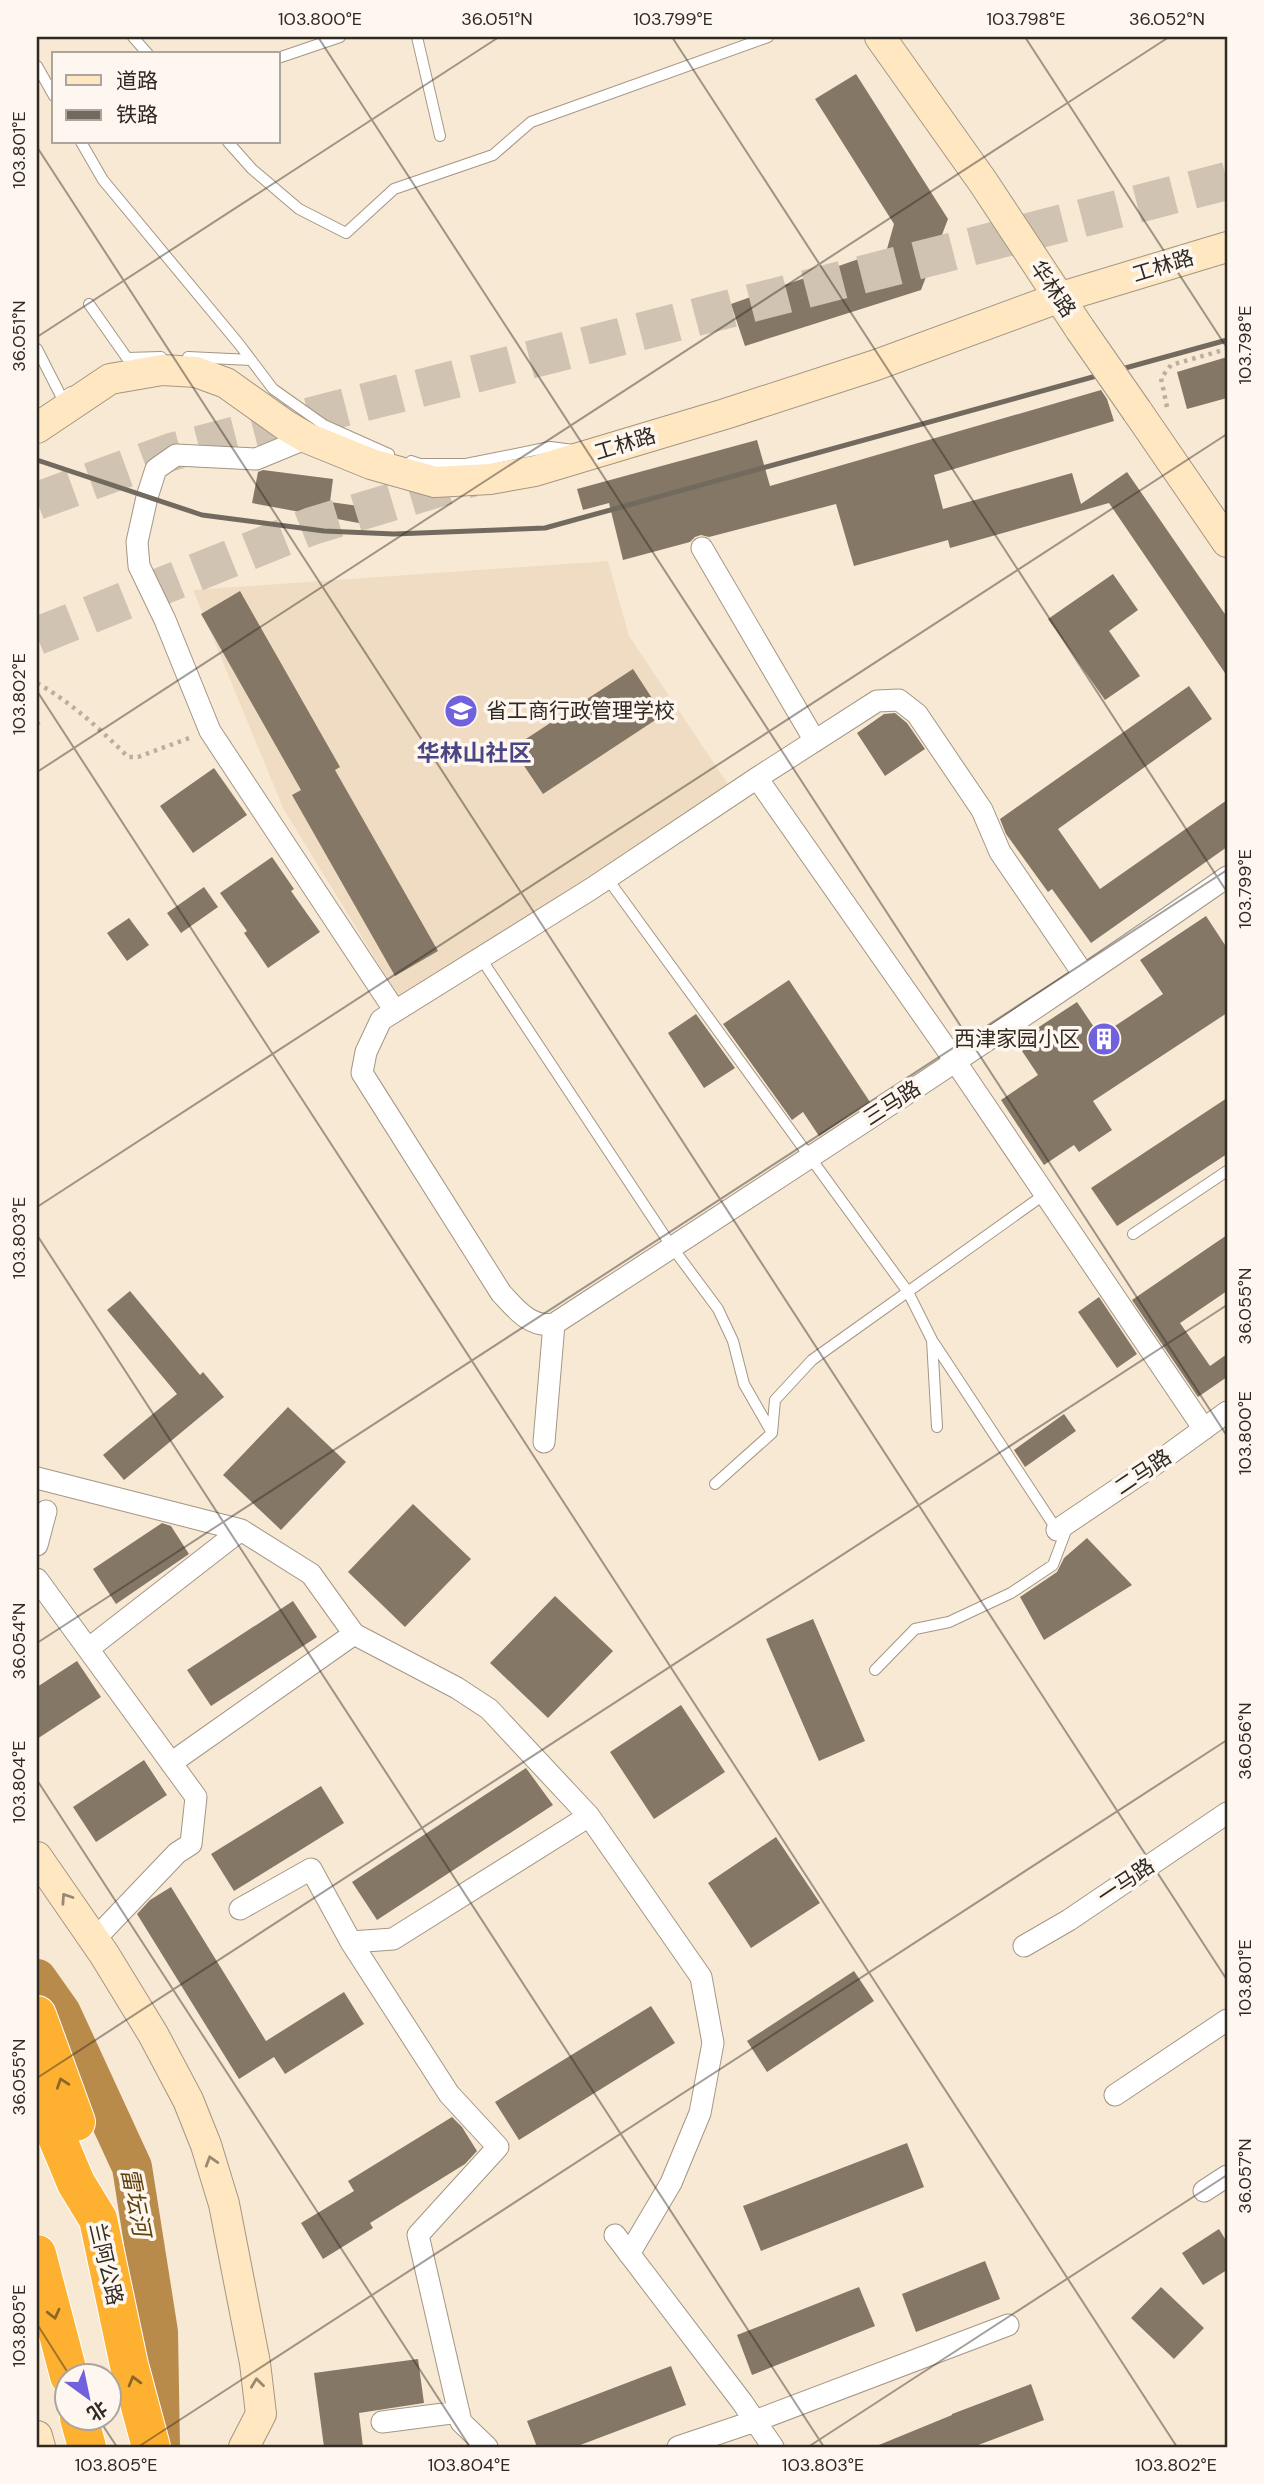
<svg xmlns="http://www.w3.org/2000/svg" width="1264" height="2484" viewBox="0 0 1264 2484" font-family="'DM Sans','Noto Sans SC',sans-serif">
<rect width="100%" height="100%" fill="#f8e9d5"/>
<!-- built -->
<path fill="#f0dcc3" d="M608,561L629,636L729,786L400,999L284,810L193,590Z"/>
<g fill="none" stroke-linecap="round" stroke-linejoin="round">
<!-- river -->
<path stroke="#b98b4a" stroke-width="40" d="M37,1979L61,2013L132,2167L158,2332L160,2447"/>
</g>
<!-- building -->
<path fill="#847765" d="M856,74L948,219L921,290L745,346L731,304L887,249L894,224L815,99Z
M1227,357V398L1187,409L1177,372Z
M1101,390L1107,399L1114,421L934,475L943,509L1072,473L1081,504L1127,472L1227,617V676L1109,503L950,548L948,540L854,566L836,504L709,537L701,535L695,537L690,542L623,560L609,503L583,510L577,489L757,440L770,486Z
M263,470L333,479L330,502L366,507L364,524L252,503L258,472Z
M1113,574L1138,610L1109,631L1140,676L1105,700L1048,619Z
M240,591L340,767L335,770L438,951L395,976L292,795L301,790L201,614Z
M633,669L663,715L543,794L512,748Z
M1189,686L1212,719L1058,829L1100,889L1227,800V847L1091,943L1052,889L1048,892L1006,834L1000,819Z
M895,713L907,723L925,749L885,776L857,733L884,714Z
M214,768L247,815L193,853L160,806Z
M272,857L294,889L291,891L320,932L268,968L244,933L247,931L220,893Z
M204,887L218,907L181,933L167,913Z
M1206,916L1227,948V1013L1093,1101L1112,1130L1079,1152L1074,1145L1044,1165L1001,1100L1038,1075L1016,1042L1077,1002L1100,1036L1163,994L1140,960Z
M129,918L149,945L127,961L107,933Z
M789,980L870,1102L819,1136L803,1112L792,1120L723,1024Z
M696,1014L735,1068L704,1088L668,1033Z
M1227,1098V1154L1117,1226L1091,1188Z
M1227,1235V1291L1180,1323L1210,1366L1227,1354V1377L1198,1397L1132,1300Z
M130,1291L200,1375L203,1372L224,1397L124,1480L103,1455L177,1394L107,1310Z
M1099,1297L1137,1354L1117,1368L1078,1312Z
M288,1407L346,1462L281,1530L223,1475Z
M1064,1414L1076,1431L1025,1467L1014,1450Z
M413,1504L471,1559L405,1627L348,1572Z
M162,1523L171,1526L189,1554L116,1604L93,1569Z
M1087,1538L1132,1585L1044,1640L1020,1597L1057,1572L1064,1558Z
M555,1596L613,1651L548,1718L490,1663Z
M293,1601L317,1637L211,1706L187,1670Z
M813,1619L865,1741L819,1761L766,1639Z
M77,1661L101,1697L37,1739V1687Z
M681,1705L725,1772L654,1819L610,1752Z
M144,1760L167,1795L96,1842L73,1807Z
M526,1768L553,1805L377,1920L352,1882Z
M321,1786L344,1823L234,1891L211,1854Z
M776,1837L820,1903L751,1948L708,1883Z
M171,1887L266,2041L344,1992L364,2024L285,2074L274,2057L239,2079L137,1914L150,1900Z
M854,1971L874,2001L767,2072L747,2041Z
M651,2006L675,2043L519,2140L495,2102Z
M452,2117L462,2127L477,2151L465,2164L370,2223L373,2228L323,2259L301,2223L354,2191L348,2181Z
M907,2143L924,2187L761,2251L743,2206Z
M1219,2229L1227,2242V2270L1203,2285L1182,2253Z
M985,2261L1000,2299L916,2332L902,2294Z
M859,2287L875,2326L752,2375L737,2335Z
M1161,2287L1204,2328L1174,2359L1131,2318Z
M418,2359L424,2403L359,2413L363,2447H324L314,2373Z
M671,2366L686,2405L575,2447H537L527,2421Z
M1031,2384L1044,2420L973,2447H874L952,2415V2414Z"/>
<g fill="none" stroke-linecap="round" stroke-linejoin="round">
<!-- highway-tunnel -->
<path stroke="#d0c3b1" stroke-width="38" stroke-dasharray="38 19" stroke-linecap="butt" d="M37,501L171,452L1227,181
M37,636L312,526L472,478"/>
<defs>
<path id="lane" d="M133,37L148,54
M417,37L440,136
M278,58L340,37
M37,66L54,96
M81,142L103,180L239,344L273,389L324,425L389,454
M228,142L252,169L299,209L346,233L394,189L493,155L531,122L768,37
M89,304L127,358L161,357
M37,349L62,398L71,392
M188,357L251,360
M411,461L420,464H466L550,447L574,450
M607,878L908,1292L932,1340L937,1427
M480,957L672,1247L718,1309L733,1341L744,1384L772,1433
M1133,1234L1227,1171
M934,1343L1057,1530
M715,1484L772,1433L775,1400L812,1360L1045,1194
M875,1670L915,1629L949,1622L1011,1593L1053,1565L1067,1528"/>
<path id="street" d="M307,438L256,459L176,455L156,469L147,497L137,542L139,566L165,620L210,731L395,1011
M702,548L815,741
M757,778L955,1061L1204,1429
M1084,975L1000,852L982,810L917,714L899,700L877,701L757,778L591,889L381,1020L366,1052L362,1073L501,1293C516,1309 530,1328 554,1324C780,1177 1006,1031 1227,877
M544,1442L554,1324
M37,1478L241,1530
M1057,1530L1161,1460L1227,1412
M37,1545L46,1511
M37,1579L196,1797L191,1844L177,1853L94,1940
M88,1649L241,1530L311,1574L354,1634L457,1688L489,1709L589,1816L701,1977L713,2043L700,2113L671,2183L629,2254
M171,1763L354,1634
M240,1909L311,1869L351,1942L393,1939L589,1816
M351,1942L449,2094L498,2147L418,2235L461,2422L487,2447
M1024,1946L1069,1920L1227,1813
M1115,2095L1227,2020
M1204,2191L1227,2176
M615,2235L742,2402L773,2447
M382,2422L459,2412
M678,2447L755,2421L1008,2325"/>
<path id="secondary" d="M880,37L983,182L1080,329
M1137,411L1227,542
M37,428L110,379L162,370L196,372L226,383L285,425L307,438L371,464L435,482L490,479L535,471L725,414L876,365L1058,298L1227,247
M37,1857L104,1954L153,2034L188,2100L206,2145L224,2204L255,2363L261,2414L244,2447
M37,2436L40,2447"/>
<path id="highway" d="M37,2015L76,2122
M37,2090L76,2183L98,2219L129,2365L151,2447
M37,2254L69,2376
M79,2418L87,2447"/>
</defs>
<!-- lane casing -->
<use href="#lane" stroke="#a49684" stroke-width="12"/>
<!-- street casing -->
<use href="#street" stroke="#a49684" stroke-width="23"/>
<!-- secondary casing -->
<use href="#secondary" stroke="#a49684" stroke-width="32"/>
<!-- highway casing -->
<use href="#highway" stroke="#fff" stroke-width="40"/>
<!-- path -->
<path stroke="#baae9e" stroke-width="4.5" stroke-dasharray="3.5 5" stroke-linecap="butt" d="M1167,407L1161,378L1171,365L1227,349
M37,683C72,703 100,729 128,757H138L192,737
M37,722L39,726L37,730"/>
<!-- lane -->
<use href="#lane" stroke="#fff" stroke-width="10"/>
<!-- street -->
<use href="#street" stroke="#fff" stroke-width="21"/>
<!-- secondary -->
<use href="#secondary" stroke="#ffe8c1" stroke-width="30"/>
<!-- highway -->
<use href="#highway" stroke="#feb131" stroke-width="38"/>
<!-- rail -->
<path stroke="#736a5f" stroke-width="5" d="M37,460L202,515L324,531L394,534L545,528L1227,340"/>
<defs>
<path id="secondary-bridge" d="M1080,329L1137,411"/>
</defs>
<!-- secondary-bridge casing -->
<use href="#secondary-bridge" stroke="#a49684" stroke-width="32" stroke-linecap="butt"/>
<!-- secondary-bridge -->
<use href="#secondary-bridge" stroke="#ffe8c1" stroke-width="30"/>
</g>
<!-- one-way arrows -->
<defs><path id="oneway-chevron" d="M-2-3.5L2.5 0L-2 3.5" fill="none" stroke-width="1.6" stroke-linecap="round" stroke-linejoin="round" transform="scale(1.75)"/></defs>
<g stroke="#988972">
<use href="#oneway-chevron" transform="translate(66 1898) rotate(-124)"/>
<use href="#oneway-chevron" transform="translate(211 2161) rotate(-107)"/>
<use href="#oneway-chevron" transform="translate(257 2383) rotate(-97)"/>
</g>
<g stroke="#8d6729">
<use href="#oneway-chevron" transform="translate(62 2083) rotate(-109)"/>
<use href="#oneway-chevron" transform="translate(54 2314) rotate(76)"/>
<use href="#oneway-chevron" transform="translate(134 2381) rotate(-105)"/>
</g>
<!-- ticks -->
<path fill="none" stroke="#302a23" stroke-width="2" stroke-opacity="0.45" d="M318,37L1227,1436M672,37L1227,892M1025,37L1227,348M37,147L1227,1980M37,337L499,37M37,691L1177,2447M37,772L1169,37M37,1207L1227,434M37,1235L824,2447M37,1643L1227,870M37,1780L470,2447M37,2078L1227,1305M37,2324L70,2376M98,2418L117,2447M138,2447L1227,1740M808,2447L1227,2175"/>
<!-- icons -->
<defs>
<symbol id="university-disc" viewBox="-11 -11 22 22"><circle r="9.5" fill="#6f62dc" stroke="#fef7f0"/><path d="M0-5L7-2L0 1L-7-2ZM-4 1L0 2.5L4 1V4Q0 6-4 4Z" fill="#fff"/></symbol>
<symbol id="building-disc" viewBox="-11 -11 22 22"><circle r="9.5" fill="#6f62dc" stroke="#fef7f0"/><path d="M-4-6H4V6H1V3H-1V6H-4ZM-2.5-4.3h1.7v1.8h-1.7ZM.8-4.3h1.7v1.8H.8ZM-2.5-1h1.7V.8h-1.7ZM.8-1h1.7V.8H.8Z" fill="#fff"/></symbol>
</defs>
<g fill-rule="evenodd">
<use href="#university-disc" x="442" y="692" width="38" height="38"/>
<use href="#building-disc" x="1085" y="1020" width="38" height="38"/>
</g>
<g text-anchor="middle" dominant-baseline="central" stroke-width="7" stroke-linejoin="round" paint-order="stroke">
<!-- street labels -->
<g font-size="21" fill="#302a23" stroke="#fef7f0">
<text transform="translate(1163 266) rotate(-17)">工林路</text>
<text transform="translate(1053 289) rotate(56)">华林路</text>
<text transform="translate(625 444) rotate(-17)">工林路</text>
<text transform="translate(892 1103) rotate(-33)">三马路</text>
<text transform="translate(1143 1472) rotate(-34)">二马路</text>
<text transform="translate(1126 1881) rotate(-34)">一马路</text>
<text transform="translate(106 2264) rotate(77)">兰阿公路</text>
</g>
<!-- poi labels -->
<g font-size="21" fill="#302a23" stroke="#fef7f0" text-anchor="start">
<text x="486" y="711">省工商行政管理学校</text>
<text x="1080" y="1039" text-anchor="end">西津家园小区</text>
</g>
<!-- neighbourhood labels -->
<g font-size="23" font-weight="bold" fill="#4a4684" stroke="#fef7f0">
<text x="474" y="753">华林山社区</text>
</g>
<!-- water labels -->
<g font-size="23" font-style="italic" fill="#61410e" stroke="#fef7f0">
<text transform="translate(136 2202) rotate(79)">雷坛河</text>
</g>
</g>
<!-- border -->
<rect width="1264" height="2484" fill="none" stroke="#fef7f0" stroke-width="77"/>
<!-- legend -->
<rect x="52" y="52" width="228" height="91" fill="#fef7f0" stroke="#aca59e" stroke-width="2"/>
<rect x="66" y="75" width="35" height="10" fill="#ffe8c1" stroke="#aca59e" stroke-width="2"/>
<text x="116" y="88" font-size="21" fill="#302a23">道路</text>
<rect x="66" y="110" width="35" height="10" fill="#736a5f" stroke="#aca59e" stroke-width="2"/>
<text x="116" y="122" font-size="21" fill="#302a23">铁路</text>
<!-- north arrow -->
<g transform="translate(88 2397) rotate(147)"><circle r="33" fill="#fef7f0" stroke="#aca59e" stroke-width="2"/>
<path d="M0-5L12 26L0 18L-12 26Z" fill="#6f62dc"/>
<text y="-10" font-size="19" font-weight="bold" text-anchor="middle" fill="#302a23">北</text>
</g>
<rect x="38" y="38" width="1188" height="2408" fill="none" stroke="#302a23" stroke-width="2.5"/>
<g font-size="18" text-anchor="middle" fill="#302a23">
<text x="320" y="25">103.800°E</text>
<text x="497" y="25">36.051°N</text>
<text x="673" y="25">103.799°E</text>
<text x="1026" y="25">103.798°E</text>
<text x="1167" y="25">36.052°N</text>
<text transform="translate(19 150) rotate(-90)" y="6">103.801°E</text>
<text transform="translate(19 336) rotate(-90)" y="6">36.051°N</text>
<text transform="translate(1245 345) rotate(-90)" y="6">103.798°E</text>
<text transform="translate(19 694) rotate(-90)" y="6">103.802°E</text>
<text transform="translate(1245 889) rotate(-90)" y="6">103.799°E</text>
<text transform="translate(19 1238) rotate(-90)" y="6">103.803°E</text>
<text transform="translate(1245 1306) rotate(-90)" y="6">36.055°N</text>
<text transform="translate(1245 1433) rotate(-90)" y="6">103.800°E</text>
<text transform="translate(19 1641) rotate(-90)" y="6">36.054°N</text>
<text transform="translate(1245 1741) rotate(-90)" y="6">36.056°N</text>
<text transform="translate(19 1782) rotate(-90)" y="6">103.804°E</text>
<text transform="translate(1245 1978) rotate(-90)" y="6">103.801°E</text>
<text transform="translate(19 2077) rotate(-90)" y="6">36.055°N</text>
<text transform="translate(1245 2176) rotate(-90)" y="6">36.057°N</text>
<text transform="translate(19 2326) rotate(-90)" y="6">103.805°E</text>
<text x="116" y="2471">103.805°E</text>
<text x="469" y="2471">103.804°E</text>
<text x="823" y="2471">103.803°E</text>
<text x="1176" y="2471">103.802°E</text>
</g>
</svg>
